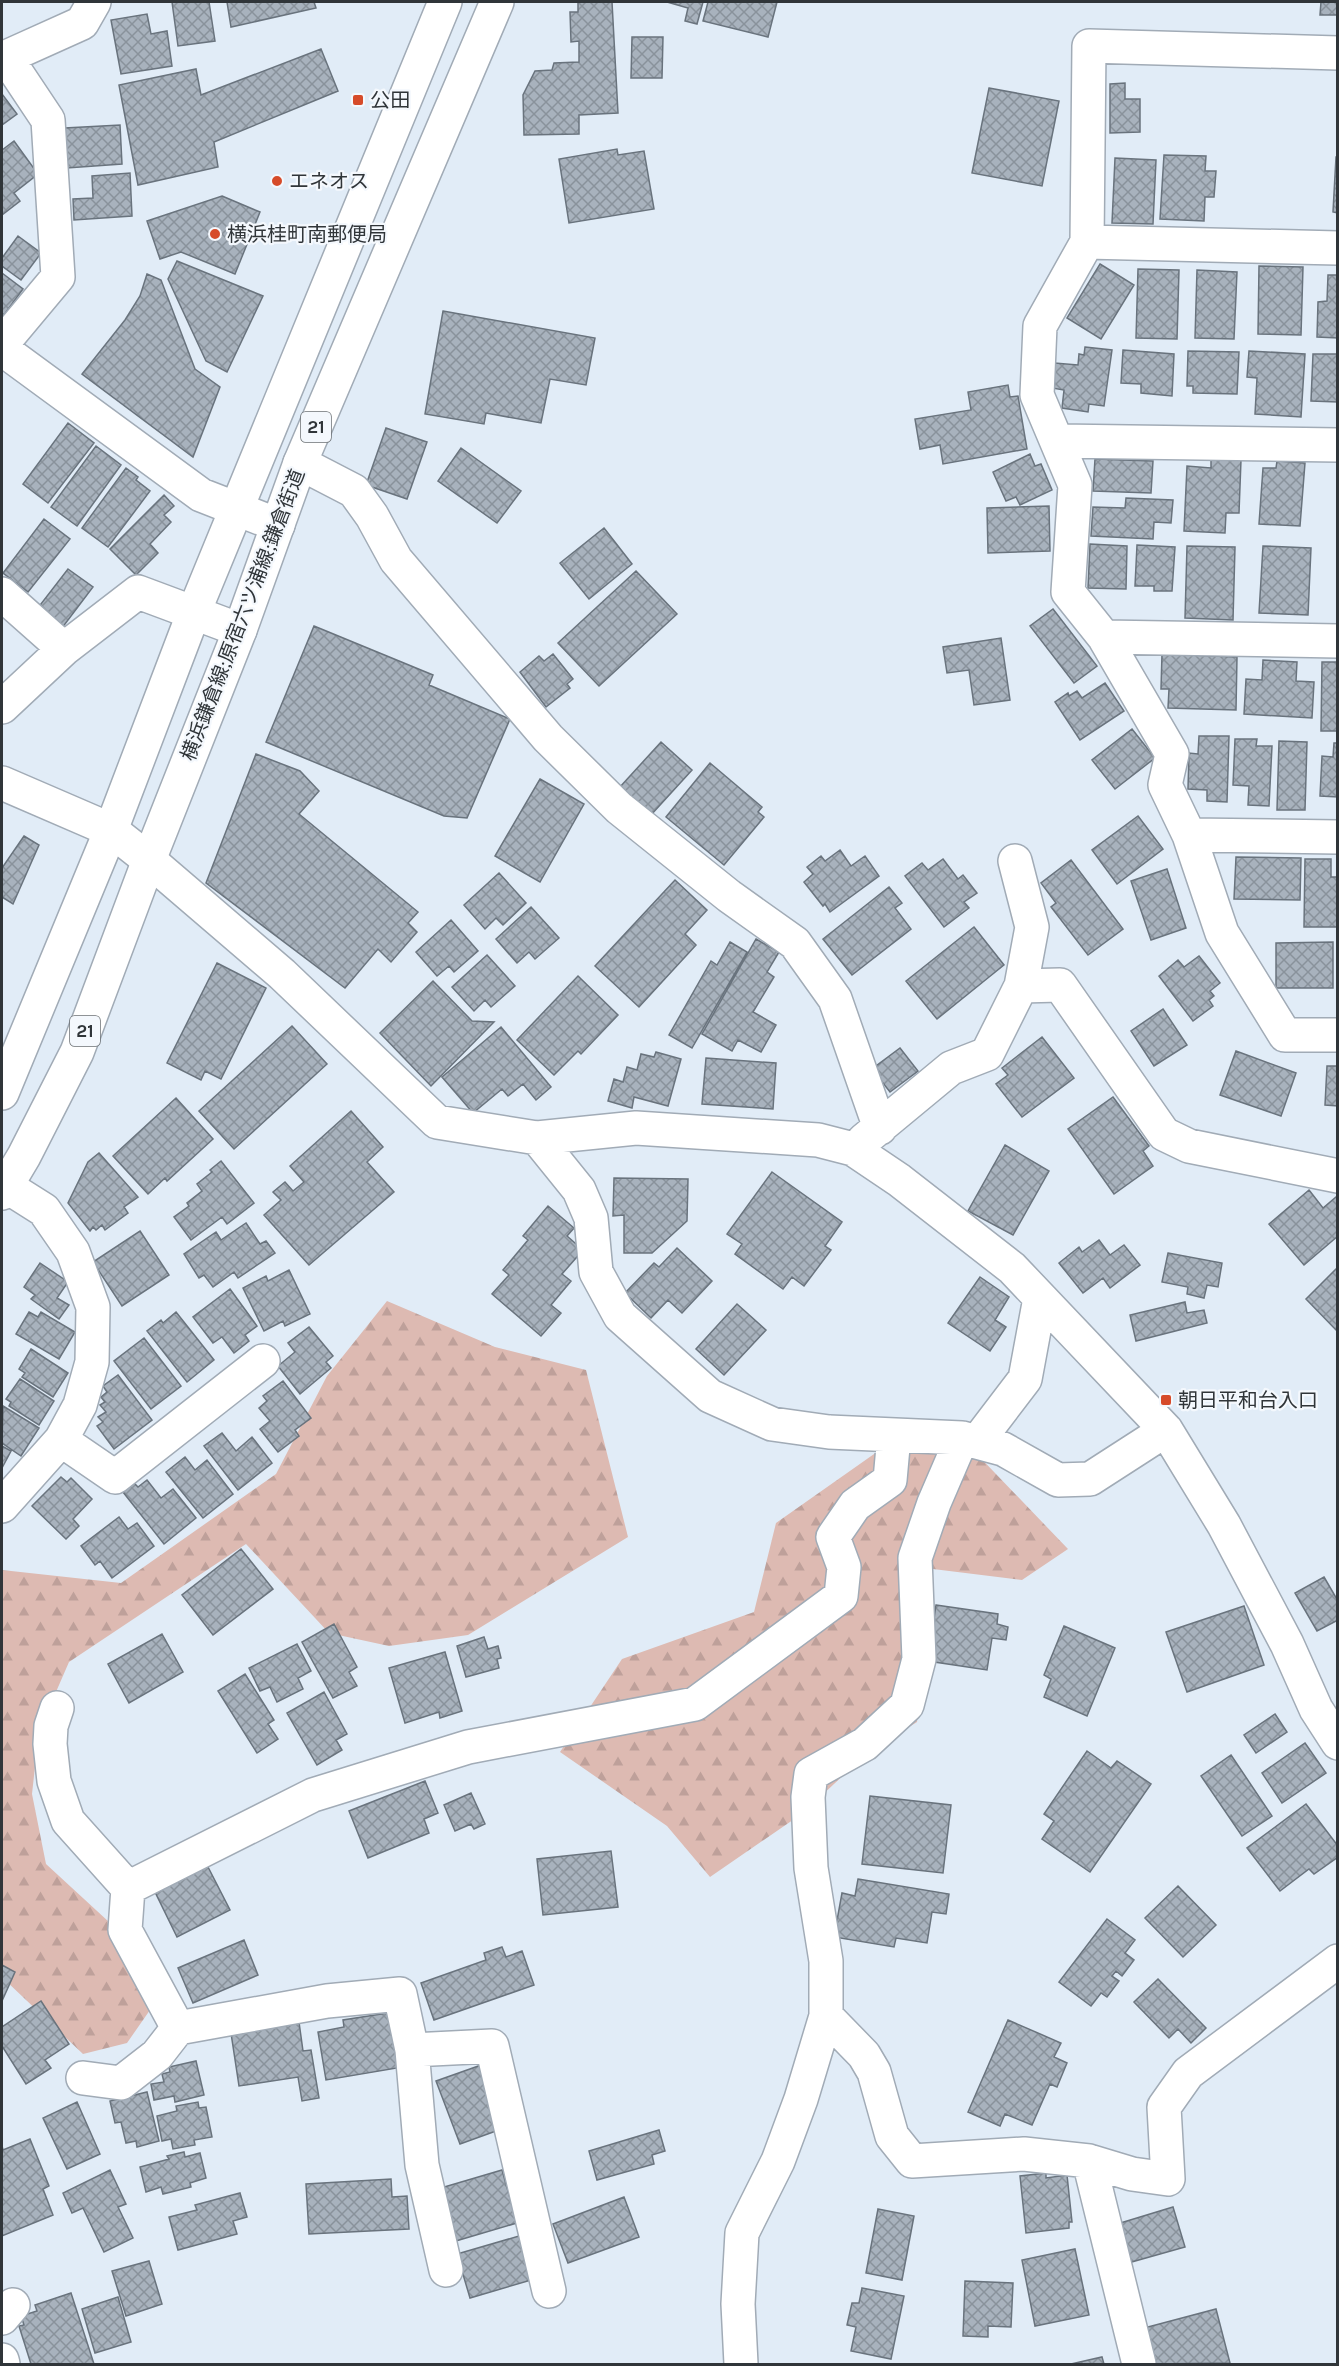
<svg xmlns="http://www.w3.org/2000/svg" width="1339" height="2366" viewBox="0 0 1339 2366" font-family="Karla,'Noto Sans JP',sans-serif">
<defs>
<pattern id="forest-firs" width="22" height="20" patternUnits="userSpaceOnUse" patternTransform="scale(1.5)"><rect width="22" height="20" fill="#ddbab2"/><path d="M5 1l3.5 6h-7zM16 11l3.5 6h-7z" fill="#bea09a"/></pattern>
<pattern id="building-cross-hatch" width="8" height="8" patternUnits="userSpaceOnUse" patternTransform="scale(1.5)"><rect width="8" height="8" fill="#a8b2bd"/><path d="M0 0l8 8M0 8l8-8" fill="none" stroke="#89929b"/></pattern>
</defs>
<rect width="100%" height="100%" fill="#e1ecf7"/>
<!-- forest -->
<path fill="url(#forest-firs)" d="M387,1301L495,1347L586,1370L628,1537L468,1635L389,1646L329,1633L246,1544L69,1662L39,1731L32,1794L46,1864L109,1922L150,2010L127,2043L83,2054L5,1980L2,1981V1570L121,1583L276,1474L327,1376Z
M884,1447L972,1449L1068,1549L1022,1580L933,1569L917,1722L865,1755L803,1813L710,1877L667,1826L560,1752L622,1659L754,1612L776,1523Z"/>
<!-- building -->
<path fill="url(#building-cross-hatch)" stroke="#69737d" stroke-width="1.5" d="M172,2H209L215,41L178,46Z
M227,2H314L316,8L231,27Z
M578,2H612L618,113L579,115V134L524,135L523,95L535,71L552,70L554,63L579,62V41L571,42L570,12H578Z
M667,2H703L697,24L685,21L688,8Z
M708,2H777L768,37L703,21Z
M1321,2H1338V15H1320Z
M147,14L151,34L167,31L172,66L121,74L111,20Z
M632,37H663L662,78H631Z
M321,49L338,91L214,142L218,167L138,185L119,85L196,69L201,95Z
M1125,83V99H1140V132L1110,133V84Z
M989,88L1059,101L1042,186L972,173Z
M2,94L17,114L2,125Z
M120,125L122,164L67,168L65,128Z
M14,141L38,174L14,193L20,201L2,215V150Z
M617,149L618,155L644,151L654,209L569,223L559,159Z
M1164,155L1206,156L1205,171H1216L1214,197H1205L1204,221L1160,219Z
M1336,157H1338V213L1333,212Z
M1115,158L1156,160L1153,224L1112,223Z
M130,173L132,216L74,220L73,199L93,198L92,176Z
M222,196L260,212L235,274L181,252L160,259L147,221Z
M18,236L41,253L21,280L2,266V258Z
M177,261L263,296L227,372L206,361L168,279Z
M1100,264L1134,285L1101,339L1067,318Z
M1259,266L1303,267L1301,335L1258,334Z
M1138,269L1179,270L1177,339L1136,338Z
M1197,270L1237,272L1234,339L1195,338Z
M2,273L23,289L4,315L2,313Z
M147,274L161,280L195,369L220,387L193,457L82,374L125,320L140,296Z
M1328,275H1338V338L1317,337L1318,302L1327,301Z
M443,311L595,338L586,385L550,379L541,423L486,413L484,424L425,414Z
M1085,347L1112,350L1104,406L1089,404L1088,412L1062,408L1064,390L1052,388L1055,363L1078,365L1079,354L1084,355Z
M1123,350L1174,354L1172,396L1141,393V384L1121,383Z
M1188,351L1239,352L1237,394L1193,393V386H1187Z
M1249,351L1305,354L1301,417L1255,414L1257,378L1247,377Z
M1313,354H1338V402L1311,401Z
M1008,385L1010,397L1018,396L1027,449L943,464L940,445L920,449L915,419L971,410L968,392Z
M68,423L94,443L48,503L23,484Z
M386,428L427,442L407,499L366,485Z
M96,446L121,465L77,526L51,507Z
M461,448L521,491L497,523L438,481Z
M1030,454L1035,466L1041,464L1052,490L1020,505L1016,497L1006,501L993,472Z
M1095,459L1153,461L1151,493L1093,491Z
M1211,459L1241,460L1239,513H1226L1225,533L1184,531L1187,466L1211,468Z
M1277,461L1305,463L1300,526L1259,524L1263,468H1276Z
M126,468L138,477L136,480L150,491L108,547L82,528Z
M164,495L174,506L164,515L171,522L150,544L158,553L136,575L110,549Z
M1126,498L1173,500L1171,523L1154,522L1153,539L1091,536L1093,507L1125,508Z
M1049,506L1050,551L988,553L987,508Z
M44,519L70,539L28,592L3,573Z
M604,528L632,564L589,599L560,563Z
M1090,544L1127,546L1126,589L1088,588Z
M1137,545L1175,547L1172,591H1154V586H1135Z
M1187,546L1235,547L1233,620L1185,618Z
M1263,546L1311,548L1308,615L1259,613Z
M68,569L93,587L62,628L37,609Z
M636,571L677,614L599,686L558,643Z
M1053,609L1097,666L1074,683L1030,626Z
M314,626L433,675L429,685L510,719L467,818L444,816L266,742Z
M1001,638L1010,700L974,705L969,670L947,673L943,647Z
M553,654L573,679L567,684L570,688L546,707L520,672L539,656L544,661Z
M1162,654L1237,657L1236,710L1168,708L1169,689H1161Z
M1263,660L1297,662L1296,681L1314,682L1312,718L1244,714L1246,679L1262,680Z
M1322,662H1338V731H1321Z
M1105,683L1124,711L1080,740L1055,702L1068,693L1069,696L1077,691L1082,698Z
M1132,729L1155,758L1115,789L1092,760Z
M1199,736H1229L1227,802L1207,801V790L1188,789L1189,753L1198,754Z
M1235,739H1257L1256,746H1272L1269,806L1248,805L1249,786L1233,785Z
M1279,741L1307,742L1305,810H1277Z
M661,742L692,770L651,815L620,787Z
M1334,743H1338V797L1320,796L1322,756L1333,757Z
M256,754L300,771L319,791L299,814L418,912L408,923L417,932L391,962L378,949L345,988L206,883Z
M710,763L762,807L758,812L764,817L724,865L666,817Z
M540,779L584,804L540,882L495,856Z
M1138,816L1163,849L1117,884L1092,850Z
M24,836L39,845L13,904L2,897V868Z
M840,850L851,866L865,856L879,876L830,912L825,904L823,906L804,882L813,874L807,867L821,856L825,861Z
M1236,857L1301,858L1300,900L1234,899Z
M943,859L958,879L963,875L977,893L964,902L969,908L944,927L905,876L922,863L928,870Z
M1305,859H1331V877H1338V927H1304Z
M1071,860L1123,929L1088,955L1051,907L1056,903L1041,883Z
M1167,869L1186,928L1151,940L1131,881Z
M499,873L526,903L503,925L496,918L485,929L464,905Z
M675,880L707,910L685,934L696,945L639,1007L595,966Z
M889,887L902,903L895,908L911,929L852,975L823,939Z
M531,907L559,938L535,959L529,952L517,963L496,939Z
M451,920L478,951L454,972L449,966L437,976L416,952Z
M974,927L1004,965L937,1019L906,981Z
M756,939L779,952L767,972L774,977L753,1012L776,1025L761,1052L738,1040L732,1051L702,1034Z
M730,942L747,952L692,1048L669,1035L711,961L717,965Z
M1333,942V988H1276V943Z
M487,955L515,986L491,1007L485,1000L474,1011L452,987Z
M1199,956L1220,983L1210,991L1214,996L1209,1000L1213,1006L1193,1021L1159,976L1178,960L1184,967Z
M217,963L266,988L221,1079L205,1071L201,1080L167,1063Z
M578,976L618,1015L581,1054L578,1051L554,1075L517,1040Z
M433,981L472,1021L494,1022L431,1086L380,1033Z
M1163,1009L1187,1045L1154,1066L1131,1031Z
M292,1026L327,1064L234,1149L199,1111Z
M501,1027L551,1087L536,1100L523,1084L508,1096L502,1089L473,1113L442,1077Z
M1042,1037L1074,1078L1022,1117L996,1084L1008,1075L1002,1068Z
M900,1048L918,1071L890,1092L872,1069Z
M1236,1051L1296,1073L1281,1116L1220,1095Z
M656,1052L681,1059L668,1106L634,1097L632,1108L608,1101L614,1079L623,1082L627,1067L637,1070L641,1054L654,1057Z
M706,1058L776,1063L773,1109L702,1104Z
M1327,1066H1338V1106L1325,1105Z
M1113,1097L1149,1146L1143,1151L1153,1166L1114,1194L1068,1129Z
M176,1098L213,1139L167,1181L165,1178L148,1194L113,1156Z
M351,1111L383,1147L367,1162L394,1192L309,1265L264,1215L281,1200L273,1192L285,1182L293,1191L304,1182L290,1166Z
M1005,1145L1049,1171L1013,1235L968,1211Z
M99,1153L138,1197L124,1207L128,1213L105,1230L102,1225L96,1230L93,1227L90,1231L68,1203L88,1162Z
M221,1161L254,1203L227,1224L222,1217L191,1240L174,1217L189,1206L187,1203L202,1191L197,1184L212,1172L210,1170Z
M772,1172L842,1222L825,1246L831,1250L804,1286L792,1277L783,1289L735,1254L742,1244L727,1234Z
M614,1178L688,1179L687,1221L652,1253H624V1215L613,1216Z
M1309,1190L1323,1208L1336,1197L1338,1199V1236L1304,1265L1269,1224Z
M548,1206L574,1228L567,1236L583,1250L562,1274L571,1281L551,1305L561,1313L541,1336L492,1294L509,1275L503,1270L528,1240L523,1236Z
M246,1223L260,1244L266,1241L275,1253L238,1278L234,1272L213,1287L204,1275L199,1278L184,1254L216,1232L221,1240Z
M140,1231L169,1275L122,1306L93,1262Z
M1099,1240L1110,1255L1124,1245L1140,1265L1110,1288L1103,1278L1083,1293L1059,1263L1079,1247L1082,1252Z
M677,1248L712,1281L682,1313L668,1300L651,1318L625,1293L654,1263L659,1267Z
M1168,1253L1222,1263L1218,1287L1207,1285L1204,1298L1187,1294L1188,1287L1162,1282Z
M40,1263L68,1282L57,1298L69,1305L59,1319L31,1299L35,1295L24,1287Z
M1337,1268L1338,1330L1337,1331L1306,1299Z
M289,1270L310,1314L285,1326L283,1321L264,1331L243,1288L266,1276L268,1281Z
M980,1277L1009,1297L995,1320L1006,1327L990,1351L948,1323Z
M230,1289L257,1326L245,1335L249,1341L234,1353L222,1337L213,1343L193,1317Z
M1185,1302L1187,1313L1204,1310L1207,1323L1136,1341L1130,1315Z
M737,1304L766,1330L724,1375L696,1349Z
M29,1312L38,1317L41,1312L75,1332L59,1359L16,1334Z
M176,1312L214,1360L187,1382L147,1331L161,1320L163,1323Z
M309,1327L333,1356L326,1362L331,1368L300,1394L278,1366L295,1352L288,1343Z
M144,1338L181,1386L151,1409L114,1361Z
M31,1349L68,1373L53,1397L22,1377L25,1373L19,1369Z
M118,1375L152,1420L114,1449L97,1426L103,1422L98,1417L106,1412L100,1405L105,1402L101,1397L107,1392L103,1386Z
M20,1379L54,1401L39,1425L9,1406L11,1402L6,1399Z
M283,1381L311,1418L295,1430L299,1436L278,1452L260,1429L270,1421L259,1408L267,1401L263,1396Z
M3,1406L39,1428L21,1456L2,1443Z
M222,1433L236,1451L252,1437L272,1463L238,1490L204,1446Z
M2,1446L11,1451L2,1468Z
M185,1457L195,1470L207,1460L233,1494L203,1518L166,1472Z
M61,1477L67,1482L71,1478L92,1499L73,1519L79,1526L66,1539L32,1506Z
M147,1480L161,1498L173,1489L196,1518L164,1544L123,1492L134,1483L138,1487Z
M119,1517L128,1529L137,1523L154,1546L112,1578L100,1561L95,1565L81,1546Z
M241,1549L273,1589L213,1635L182,1595Z
M1324,1577L1338,1601V1620L1317,1631L1295,1593Z
M936,1605L998,1614L997,1624L1008,1627L1006,1640L992,1638L987,1670L928,1661Z
M1244,1606L1264,1665L1187,1692L1166,1632Z
M334,1624L357,1667L349,1672L357,1686L333,1698L302,1642Z
M1064,1626L1115,1648L1087,1716L1044,1697L1051,1679L1044,1675Z
M162,1634L183,1672L129,1703L108,1664Z
M484,1637L488,1649L498,1646L501,1658L497,1659L499,1668L466,1677L457,1646Z
M297,1644L311,1671L298,1678L303,1689L277,1702L270,1687L260,1691L249,1668Z
M445,1652L462,1711L440,1718L439,1712L405,1723L389,1668Z
M245,1674L274,1720L268,1724L278,1739L257,1753L218,1691Z
M324,1692L347,1734L336,1740L342,1750L317,1765L287,1713Z
M1275,1714L1287,1732L1256,1753L1244,1735Z
M1305,1743L1326,1773L1282,1803L1262,1773Z
M1087,1751L1111,1768L1117,1761L1151,1784L1090,1872L1042,1839L1054,1821L1044,1814Z
M1231,1755L1272,1816L1242,1836L1201,1776Z
M425,1781L438,1813L424,1819L429,1833L368,1858L349,1811Z
M471,1793L485,1824L474,1829L471,1824L455,1831L444,1805Z
M870,1796L951,1805L943,1873L862,1864Z
M1306,1804L1338,1846V1857L1314,1874L1309,1869L1280,1891L1247,1848Z
M611,1851L618,1907L543,1915L537,1859Z
M207,1865L230,1910L177,1937L155,1892Z
M858,1879L949,1894L946,1914L932,1912L927,1943L896,1938L894,1947L834,1937L842,1893L855,1896Z
M1178,1886L1216,1925L1183,1957L1145,1918Z
M1107,1919L1135,1940L1125,1953L1134,1960L1122,1976L1116,1971L1112,1976L1119,1981L1107,1997L1101,1993L1091,2006L1059,1982Z
M244,1940L258,1975L193,2003L178,1968Z
M502,1947L506,1957L522,1951L534,1985L434,2020L421,1983L486,1960L484,1953Z
M2,1965L15,1972L2,2001Z
M1158,1979L1206,2028L1191,2043L1178,2029L1169,2038L1134,2002Z
M41,2001L69,2044L45,2060L51,2068L26,2084L2,2046V2027Z
M394,2012L403,2067L326,2080L318,2032L344,2027L343,2020Z
M1008,2020L1061,2043L1054,2057L1067,2063L1057,2087L1050,2084L1032,2125L1005,2114L1000,2126L968,2112Z
M299,2022L303,2051L311,2050L319,2098L302,2101L298,2077L239,2086L231,2033Z
M196,2061L204,2095L175,2102L174,2096L154,2100L151,2084L164,2082L162,2074L170,2072L169,2067Z
M484,2064L507,2127L460,2144L436,2081Z
M147,2092L159,2141L137,2147L136,2141L126,2143L121,2122L115,2123L110,2101Z
M77,2102L100,2154L67,2169L43,2118Z
M198,2102L199,2108L206,2107L212,2137L194,2140L195,2145L173,2149L171,2139L162,2141L157,2116L177,2111L176,2106Z
M659,2130L665,2151L652,2155L654,2164L597,2180L589,2151Z
M30,2139L49,2186L43,2189L53,2215L2,2236V2146L3,2150Z
M184,2152L185,2157L200,2153L206,2178L190,2183L191,2187L163,2194L161,2187L146,2192L140,2167L169,2159L167,2156Z
M110,2170L126,2204L118,2207L133,2238L104,2252L83,2208L72,2213L63,2193Z
M502,2170L517,2223L449,2243L434,2190Z
M1046,2173V2178L1067,2175L1072,2222H1069V2228L1026,2233L1020,2176Z
M391,2179L392,2197L407,2196L409,2229L309,2234L306,2184Z
M240,2193L247,2217L233,2221L237,2234L178,2250L169,2217L197,2210L195,2205Z
M624,2197L639,2237L568,2263L553,2224Z
M1173,2207L1185,2247L1128,2263L1117,2224Z
M878,2209L914,2216L902,2280L866,2273Z
M526,2234L538,2278L470,2298L457,2254Z
M1075,2249L1089,2315L1035,2326L1022,2260Z
M149,2261L162,2304L126,2316L112,2271Z
M965,2281L1013,2283L1011,2327L988,2326V2337L963,2336Z
M862,2288L904,2296L891,2359L851,2351L856,2327L847,2325L852,2303H859Z
M71,2293L94,2364H31L19,2326L24,2325L21,2316L37,2311L35,2305Z
M118,2297L131,2342L95,2353L82,2309Z
M1216,2309L1230,2363L1154,2364L1144,2328Z
M1102,2357L1104,2364H1071Z"/>
<g fill="none" stroke-linecap="round" stroke-linejoin="round">
<defs>
<path id="minor" d="M1338,53L1089,46L1087,242L1040,326L1037,395L1075,485L1068,592L1104,637L1172,754L1165,785L1189,835L1222,933L1285,1035H1338
M2,59L82,23L94,2
M1087,242L1338,248
M2,344L58,277L48,120L6,57
M2,349L201,495L278,525
M1058,441L1338,445
M300,463L354,491L372,516L396,560L548,738L619,808L729,896L795,943L835,999L880,1128
M2,594L64,649
M1104,637L1338,641
M2,707L64,649L138,592L240,630
M2,783L111,830L149,860L282,974L437,1122L537,1138L636,1128L818,1140L853,1149L899,1180L1012,1268L1166,1430L1224,1525L1287,1644L1316,1709L1338,1743
M1189,835L1338,837
M1015,861L1032,927L1021,986
M537,1138L579,1190L591,1218L596,1272L620,1316L710,1396L772,1424L829,1432L962,1438L1003,1449L1058,1480L1090,1479L1166,1430
M864,1140L951,1068L987,1054L1021,986L1060,985L1164,1134L1189,1146L1338,1176
M962,1438L934,1503L915,1558L919,1659L907,1705L865,1744L811,1774L808,1797L811,1868L826,1961V2016L864,2055L874,2072L892,2136L912,2161L1024,2154L1089,2161L1132,2174L1168,2179L1164,2107L1188,2073L1338,1961
M61,1440L115,1477L263,1361
M977,1442L1025,1379L1040,1298
M2,1506L61,1440L80,1405L92,1362L93,1307L73,1252L44,1210L6,1186
M57,1708L51,1726L50,1744L54,1781L68,1821L128,1888
M178,2028L125,1930L128,1888L313,1795L468,1747L695,1704L841,1596L844,1567L833,1537L855,1505L890,1480L894,1436
M412,2050L422,2165L446,2270
M83,2078L121,2083L157,2055L178,2028L327,2001L400,1994L412,2050L492,2046L549,2291
M1089,2161L1139,2364
M2,2318L13,2305
M2,2360L3,2364
M741,2364L738,2304L742,2233L778,2161L801,2099L826,2016"/>
<path id="major" d="M2,1093L111,830L194,612L445,2
M2,1193L24,1156L77,1052L149,860L240,630L300,463L497,2"/>
</defs>
<!-- minor casing -->
<use href="#minor" stroke="#a1abb6" stroke-width="36"/>
<!-- major casing -->
<use href="#major" stroke="#a1abb6" stroke-width="36"/>
<!-- minor -->
<use href="#minor" stroke="#fff" stroke-width="33"/>
<!-- major -->
<use href="#major" stroke="#fff" stroke-width="33"/>
</g>
<!-- markers -->
<g fill="#d64b2a" stroke="#f4f8fd" stroke-width="2">
<rect x="352" y="94" width="12" height="12" rx="3"/>
<circle cx="277" cy="181" r="6"/>
<circle cx="215" cy="234" r="6"/>
<rect x="1160" y="1394" width="12" height="12" rx="3"/>
</g>
<g text-anchor="middle" dominant-baseline="central" stroke-width="4.5" stroke-linejoin="round" paint-order="stroke">
<!-- shield labels -->
<g fill="#f4f8fd" stroke="#6b7074" stroke-width="1.5">
<rect x="301" y="412" width="30" height="30" rx="4.5"/>
<rect x="70" y="1016" width="30" height="30" rx="4.5"/>
</g>
<g font-size="18" font-weight="bold" fill="#303539">
<text x="316" y="427">21</text>
<text x="85" y="1031">21</text>
</g>
<!-- poi labels -->
<g font-size="20" fill="#303539" stroke="#f4f8fd" text-anchor="start">
<text x="370" y="100">公田</text>
<text x="289" y="181">エネオス</text>
<text x="227" y="234">横浜桂町南郵便局</text>
<text x="1178" y="1400">朝日平和台入口</text>
</g>
<!-- street labels -->
<g font-size="20" fill="#303539" stroke="#f4f8fd">
<text transform="translate(243 615) rotate(-69)">横浜鎌倉線;原宿六ツ浦線;鎌倉街道</text>
</g>
</g>
<!-- border -->
<rect width="1339" height="2366" fill="none" stroke="#303539" stroke-width="6"/>
</svg>
